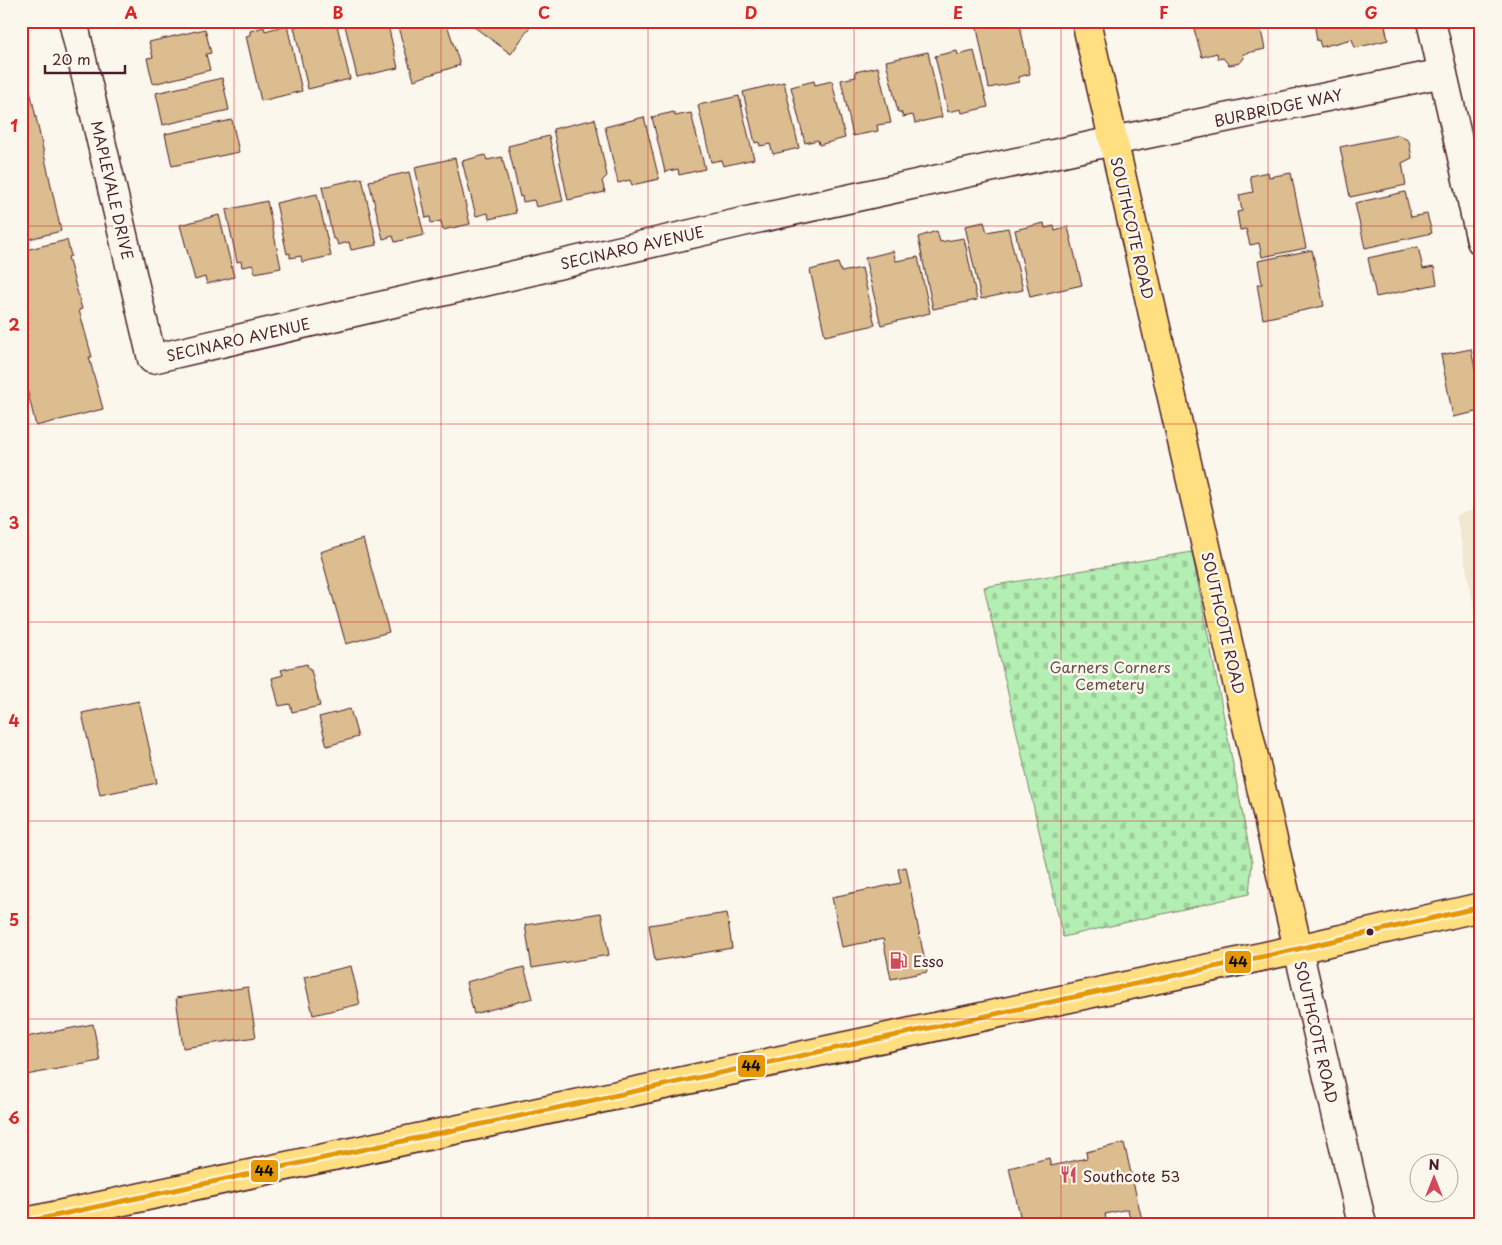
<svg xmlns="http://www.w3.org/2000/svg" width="1502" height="1245" viewBox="0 0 1502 1245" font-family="'Playpen Sans',sans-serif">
<defs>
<pattern id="cemetery-stones" width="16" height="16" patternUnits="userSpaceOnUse" patternTransform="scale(1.25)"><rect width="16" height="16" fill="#b3eeb3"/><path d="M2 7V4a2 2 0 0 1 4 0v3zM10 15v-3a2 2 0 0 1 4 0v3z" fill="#9bcc9a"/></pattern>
</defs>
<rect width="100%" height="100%" fill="#fbf7ec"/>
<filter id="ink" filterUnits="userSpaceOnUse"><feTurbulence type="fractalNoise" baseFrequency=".02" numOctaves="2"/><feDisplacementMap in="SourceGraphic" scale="10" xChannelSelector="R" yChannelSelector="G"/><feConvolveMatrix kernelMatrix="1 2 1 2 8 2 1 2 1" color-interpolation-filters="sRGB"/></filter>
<g filter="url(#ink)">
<!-- built -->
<path fill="#f1e6d0" d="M1481,508V645L1456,515Z"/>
<!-- cemetery -->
<path fill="url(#cemetery-stones)" stroke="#7e866f" d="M1192,552L1252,863L1249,894L1063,937L984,587Z"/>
<!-- building -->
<path fill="#dbbd8f" stroke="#4a1f2b" d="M316,21H336L350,79L308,89L294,27Z
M344,21H387L398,68L357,77Z
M396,21H446L460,65L414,80Z
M466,21H534L511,54Z
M986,21H1019L1030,74L1018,77L1019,82L989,88L976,23Z
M1199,21H1259L1265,49L1243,54L1244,58L1240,63L1229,65L1223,58L1218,59L1217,53L1202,57L1194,29L1200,27Z
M1314,21H1384L1388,40L1355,48L1352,39L1321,47L1319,40L1317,41Z
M287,25L302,91L261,101L246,36L250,35V31L264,27L265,31Z
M205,29L211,53L206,54L210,70L153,84L147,58L153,57L149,42Z
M957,51L958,55L974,51L988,107L962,113L961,109L948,112L935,56Z
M928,52L942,117L915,123L913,115L903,117L901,112H898L886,61Z
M24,63L61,231L21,241V64Z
M878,67L891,123L877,125L878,131L853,136L841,80L856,77L855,72Z
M222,78L229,110L163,125L156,93Z
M814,81L815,85L832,81L845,138L819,145L818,140L805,143L791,87Z
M784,82L799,148L773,154L770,144L760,146L759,142L755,143L743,92Z
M739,96L754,159L723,166L721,160L711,162L698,105Z
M674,112L675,116L691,113L705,169L679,175L678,169L665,172L652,117Z
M644,117L659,179L632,185L630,180L618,183L605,127Z
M595,119L607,176L602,181L605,192L568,200L553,129Z
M232,120L239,152L172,166L165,134Z
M1399,135L1409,141L1412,158L1402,163L1406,185L1350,197L1340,147Z
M549,136L563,201L536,207L534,200L523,202L522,196L520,197L508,146Z
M485,155L487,160L502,157L516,213L489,219L488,213L476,216L462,161Z
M455,158L470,224L443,230L441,221L431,223L430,217L426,218L415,167Z
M409,172L424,235L395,242L393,236L383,239L369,181Z
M1268,172L1269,177L1291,173L1306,248L1262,257L1259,243L1250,245L1246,229L1240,230L1237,212L1242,211L1239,195L1253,192L1250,176Z
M362,178L377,245L351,250L349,242L338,245L336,239H333L322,187Z
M1405,192L1411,217L1427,214L1432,233L1365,248L1355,203Z
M317,194L331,256L302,262L301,256L290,258V253L287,254L276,203Z
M267,201L281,268L255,273L253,265L242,267L241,261L237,262L226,210Z
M219,215L234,277L207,284L205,277L195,280L180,225Z
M984,222L987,232L1008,228L1023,290L981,299L965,226Z
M1044,223L1045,228L1054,226L1055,231L1068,227L1082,285L1030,297L1015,230Z
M937,231L940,242L964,238L977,300L933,309L918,237Z
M67,240L71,256L68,257L82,309L79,310L92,357H89L103,409L36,426L21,364V251Z
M1418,247L1423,269L1434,267L1437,284L1376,297L1368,258Z
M1312,250L1324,306L1263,319L1257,284H1262L1258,261Z
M893,251L896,261L918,257L930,313L881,325L865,258Z
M838,263L841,272L862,268L875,325L825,336L810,270Z
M1471,349L1481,399V411L1453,417L1441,355Z
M363,539L389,632L346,644L320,552Z
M307,664L309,670H311L320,706L292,712L290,704L279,706L272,678L283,675L281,670Z
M139,701L157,783L100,795L82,713Z
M350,709L358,737L327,746L319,717Z
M906,867L927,972L891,979L883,939L842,947L832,897L901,883L898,869Z
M601,913L609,955L532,968L525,925Z
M727,913L732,948L655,961L649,925Z
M351,966L360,1004L313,1015L304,977Z
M524,967L533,998L474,1014L466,982Z
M248,987L256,1037L183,1048L176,998Z
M93,1024L100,1061L21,1076V1038Z
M1124,1143L1143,1224H1131L1128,1209L1105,1214L1107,1224H1022L1009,1168L1049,1158L1051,1166L1087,1158L1086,1152Z"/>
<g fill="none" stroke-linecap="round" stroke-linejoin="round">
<defs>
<path id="minor" d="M73,21L152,359L747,221L1113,141L1443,73
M1431,21L1481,241
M1298,949L1362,1224"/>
<path id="major" d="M1086,21L1298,949
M21,1223L1298,949L1481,907"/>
</defs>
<!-- minor casing -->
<use href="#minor" stroke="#4a1f2b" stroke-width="31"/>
<!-- major casing -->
<use href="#major" stroke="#4a1f2b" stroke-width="31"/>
<!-- minor -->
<use href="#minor" stroke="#fbf7ec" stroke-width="28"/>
<!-- major -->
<use href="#major" stroke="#ffdf80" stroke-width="28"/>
<defs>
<path id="bus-1" d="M21,1223L1298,949L1481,907"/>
</defs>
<!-- bus-1 casing -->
<use href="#bus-1" stroke="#fbf7ec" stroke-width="9"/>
<!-- bus-1 -->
<use href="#bus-1" stroke="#e69804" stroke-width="5"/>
</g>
</g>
<!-- grid -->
<path fill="none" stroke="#d62828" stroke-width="1" stroke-opacity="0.55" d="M234,21V1224M441,21V1224M648,21V1224M854,21V1224M1061,21V1224M1268,21V1224M21,226H1481M21,424H1481M21,622H1481M21,821H1481M21,1019H1481"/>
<!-- icons -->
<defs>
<symbol id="fuel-bare" viewBox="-9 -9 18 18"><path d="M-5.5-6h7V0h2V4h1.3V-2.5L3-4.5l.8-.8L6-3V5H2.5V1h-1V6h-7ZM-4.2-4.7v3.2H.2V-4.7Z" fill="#d1495b" stroke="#fbf7ec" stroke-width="2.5" paint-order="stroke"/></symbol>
<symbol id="restaurant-bare" viewBox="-9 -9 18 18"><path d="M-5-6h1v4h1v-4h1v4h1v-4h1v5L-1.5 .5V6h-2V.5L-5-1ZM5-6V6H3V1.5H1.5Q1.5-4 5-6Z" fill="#d1495b" stroke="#fbf7ec" stroke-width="2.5" paint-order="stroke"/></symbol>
</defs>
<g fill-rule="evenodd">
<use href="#fuel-bare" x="886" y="948" width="25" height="25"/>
<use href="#restaurant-bare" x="1056" y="1162" width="25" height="25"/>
</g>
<!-- markers -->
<circle fill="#4a1f2b" stroke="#fbf7ec" stroke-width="2" cx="1370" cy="932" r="4.5"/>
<g text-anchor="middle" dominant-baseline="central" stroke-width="5" stroke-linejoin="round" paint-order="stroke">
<!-- street labels -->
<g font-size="15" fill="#4a1f2b" stroke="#fbf7ec">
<text transform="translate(1278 107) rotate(-12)">BURBRIDGE WAY</text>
<text transform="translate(113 190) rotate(77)">MAPLEVALE DRIVE</text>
<text transform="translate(1133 228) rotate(77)">SOUTHCOTE ROAD</text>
<text transform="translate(632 247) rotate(-13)">SECINARO AVENUE</text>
<text transform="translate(238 339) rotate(-13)">SECINARO AVENUE</text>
<text transform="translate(1224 623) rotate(77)">SOUTHCOTE ROAD</text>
<text transform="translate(1317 1032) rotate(77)">SOUTHCOTE ROAD</text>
</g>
<!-- park labels -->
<g font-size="15" fill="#64534d" stroke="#fbf7ec">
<text x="1110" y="666">Garners Corners<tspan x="1110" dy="17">Cemetery</tspan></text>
</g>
<!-- poi labels -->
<g font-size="15" fill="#4a1f2b" stroke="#fbf7ec" text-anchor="start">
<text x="913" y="960">Esso</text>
<text x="1083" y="1175">Southcote 53</text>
</g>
</g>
<g stroke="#fbf7ec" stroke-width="2">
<rect x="1224" y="950" width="28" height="24" rx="5" fill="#e69804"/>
<rect x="737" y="1054" width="29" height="24" rx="5" fill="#e69804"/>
<rect x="250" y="1159" width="29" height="24" rx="5" fill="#e69804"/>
</g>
<g font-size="14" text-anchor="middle" font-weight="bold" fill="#111">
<text x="1238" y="967">44</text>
<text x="751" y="1071">44</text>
<text x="264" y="1176">44</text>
</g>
<!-- margin -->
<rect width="1502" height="1245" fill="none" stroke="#fbf7ec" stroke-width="55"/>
<!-- north arrow -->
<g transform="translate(1434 1178)"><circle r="24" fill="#fbf7ec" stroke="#b4a19f"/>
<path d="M0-4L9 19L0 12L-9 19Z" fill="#d1495b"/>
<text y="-8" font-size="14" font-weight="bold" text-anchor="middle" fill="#4a1f2b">N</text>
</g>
<!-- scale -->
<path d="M45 65v8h80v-8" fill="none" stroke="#4a1f2b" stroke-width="2.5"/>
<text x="52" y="65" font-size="15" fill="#4a1f2b" stroke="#fbf7ec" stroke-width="4" paint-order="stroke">20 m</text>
<rect x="28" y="28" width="1446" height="1190" fill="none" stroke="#d62828" stroke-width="2"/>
<g font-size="16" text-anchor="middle" font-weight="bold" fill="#d62828">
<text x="131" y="19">A</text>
<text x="338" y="19">B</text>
<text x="544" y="19">C</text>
<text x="751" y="19">D</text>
<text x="958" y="19">E</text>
<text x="1164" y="19">F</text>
<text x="1371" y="19">G</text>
<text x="14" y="132">1</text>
<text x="14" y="331">2</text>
<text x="14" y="529">3</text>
<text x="14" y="727">4</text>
<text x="14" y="926">5</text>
<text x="14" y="1124">6</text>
</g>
</svg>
